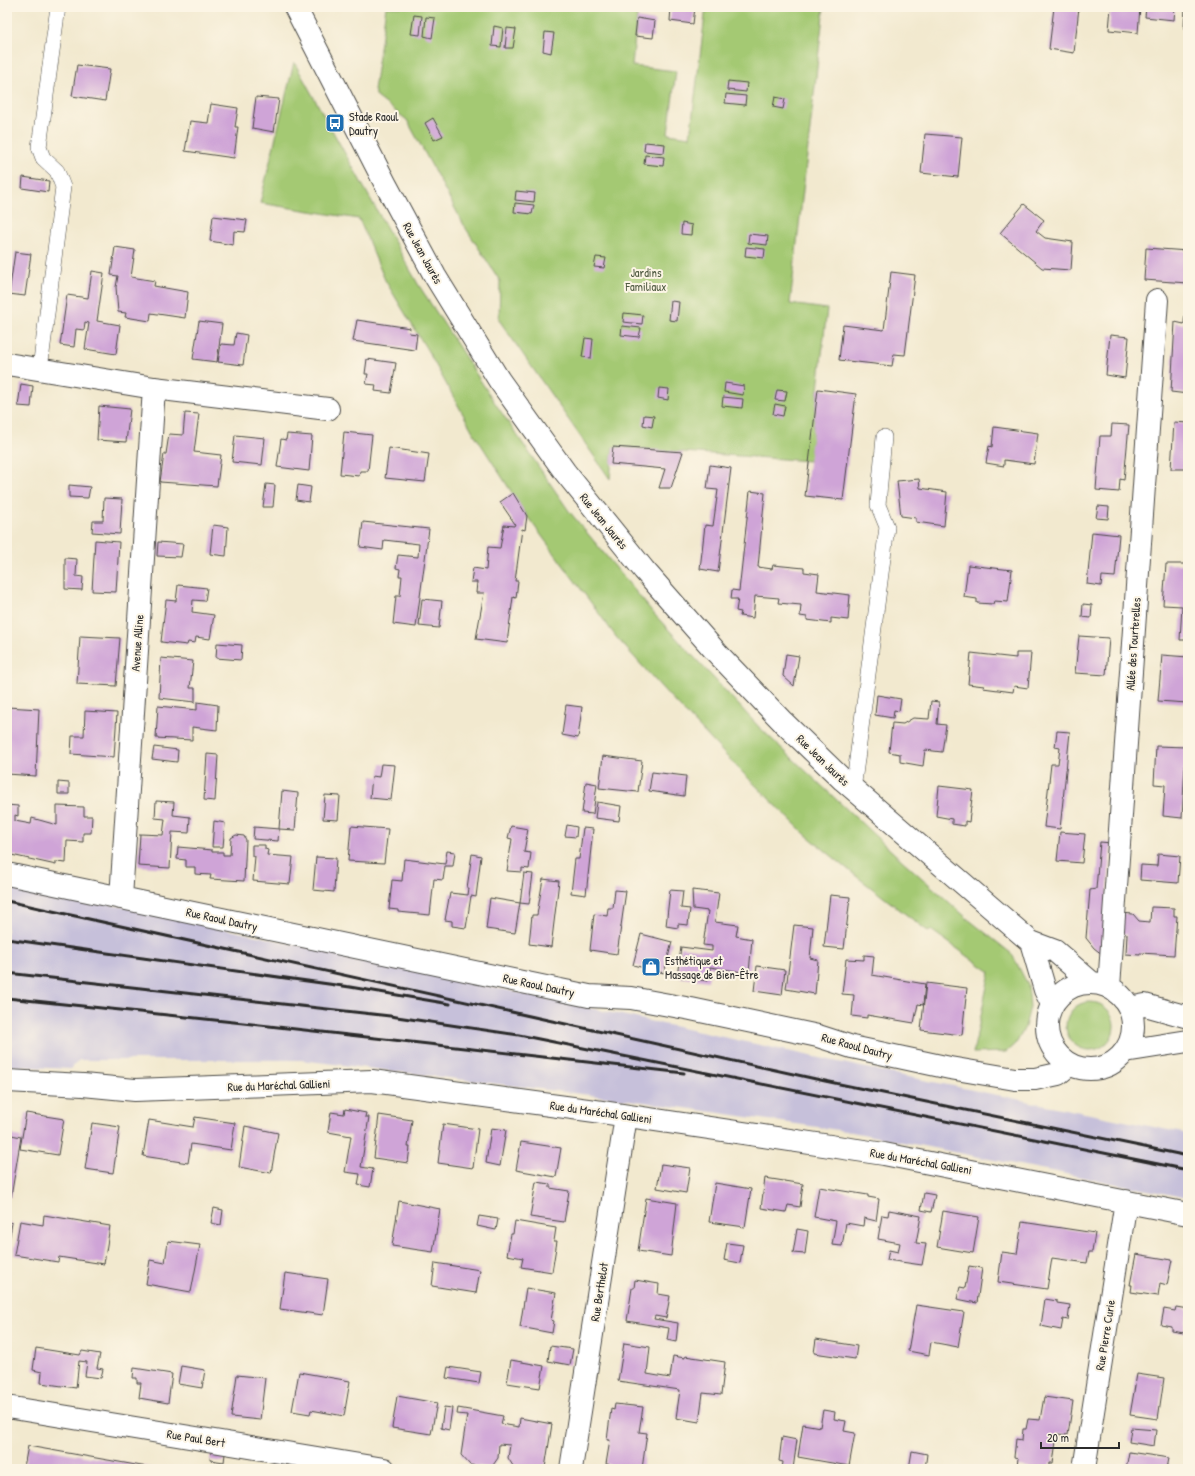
<svg xmlns="http://www.w3.org/2000/svg" width="1195" height="1476" viewBox="0 0 1195 1476" font-family="'Patrick Hand',sans-serif">
<rect width="100%" height="100%" fill="#fcf5e5"/>
<filter id="ink" filterUnits="userSpaceOnUse"><feTurbulence type="fractalNoise" baseFrequency=".025" numOctaves="2"/><feDisplacementMap in="SourceGraphic" scale="8" xChannelSelector="R" yChannelSelector="G"/><feConvolveMatrix kernelMatrix="1 2 1 2 8 2 1 2 1" color-interpolation-filters="sRGB"/></filter>
<filter id="wash" filterUnits="userSpaceOnUse"><feTurbulence type="fractalNoise" baseFrequency=".012" numOctaves="4" result="noise"/><feDisplacementMap in="SourceGraphic" scale="16" xChannelSelector="R" yChannelSelector="G"/><feGaussianBlur stdDeviation="0.9" result="paint"/><feColorMatrix in="noise" values="0 0 0 0 0 0 0 0 0 0 0 0 0 0 0 0 0 1.4 0 .05"/><feComposite in="paint" operator="in"/></filter>
<g filter="url(#wash)">
<rect width="100%" height="100%" fill="#f2e9cf"/>
<!-- industrial -->
<path fill="#c6c0da" d="M7,882L889,1073L1188,1134V1198L852,1132L622,1099L301,1060H79L71,1069L7,1066Z"/>
<!-- green -->
<path fill="#a4c973" stroke="#687a4f" d="M386,7H638L632,66L676,71L668,134L690,137L706,7H824L790,304L827,309L810,461L613,447L610,479L499,320L500,281L465,227L407,120L377,97L374,90Z
M294,62L418,284L493,400L569,511L655,615L759,727L886,846L968,919L1012,954L1028,985L1030,1007L1025,1027L1017,1042L1006,1052L973,1053L990,972L931,930L929,932L856,876L805,834L735,765L664,690L617,638L527,516L473,432L429,353L385,280L359,219L260,203Z
M1066 1026a24 24 0 1 1 48 0a24 24 0 1 1-48 0Z"/>
<g id="blocks">
<!-- building -->
<path fill="#cfa4d7" d="M671,7H695L693,24L670,21Z
M1054,7H1079L1074,53L1049,49Z
M1111,7H1140L1138,33L1109,30Z
M1146,7H1175L1174,20L1145,17Z
M1185,7H1188V28H1184Z
M414,15L422,16L420,35L411,34Z
M426,17L435,18L432,38L424,36Z
M637,18L655,21L653,38L635,36Z
M494,26L503,28L501,47L492,46Z
M507,28L516,29L513,48H505Z
M545,32L554,33L551,53L543,51Z
M77,65L110,69L105,101L72,96Z
M728,81L747,83L746,92L727,90Z
M726,94L746,96L745,105L725,103Z
M256,97L279,99L274,132L252,128Z
M775,97L785,99L783,109L773,107Z
M211,104L238,108L235,127H238L234,158L185,151L190,121L208,123Z
M433,118L443,136L434,140L425,123Z
M925,134L962,137L958,177L921,173Z
M645,142L665,144L664,153L644,151Z
M645,155L664,157L663,166L644,164Z
M23,177L49,181L48,192L22,188Z
M516,191L535,193L534,202L515,200Z
M515,203L534,205L532,214L514,212Z
M1024,204L1044,220L1036,231L1045,238L1073,242L1071,270L1042,268L1000,233Z
M213,216L247,220L245,232L234,231L233,245L210,241Z
M682,223L692,225L691,235L681,234Z
M749,234L768,236L767,245L748,243Z
M115,247L135,250L131,277L155,281L154,286L188,292L185,318L151,313L150,321L125,317L126,313L118,312L116,287L118,276L111,275Z
M746,247L765,249L764,258L745,256Z
M1146,248L1188,251V283L1144,280Z
M15,252L31,254L25,296L9,294Z
M596,257L606,258L604,268L594,267Z
M92,271L104,273L97,321L120,325L116,354L85,349L89,323L85,322L84,330L76,329L74,347L60,345L67,295L88,298Z
M891,272L915,275L905,355L894,354L892,366L839,360L843,325L884,330Z
M671,301L679,302L677,321L669,320Z
M1185,310L1188,311V394L1171,392L1175,322L1184,324Z
M624,313L643,315L642,324L623,322Z
M357,320L410,328L409,333L417,334L415,350L353,341Z
M199,321L222,324L217,362L193,359Z
M622,326L641,328L639,337L621,335Z
M236,333L247,335L243,365L218,362L221,344L234,345Z
M1110,335L1129,337L1125,378L1106,375Z
M585,338L593,339L591,358L582,357Z
M367,359L396,363L391,393L375,391L376,385L366,384L368,374H365Z
M725,383L744,386L743,395L724,392Z
M21,384L33,386L31,407L18,406Z
M659,388L669,389L668,400L658,398Z
M818,389L856,394L843,500L805,496Z
M777,390L787,391L785,401L775,400Z
M723,397L743,399L742,408L722,406Z
M775,404L785,406L783,416L773,414Z
M99,406L130,409L126,442L97,440Z
M185,413L199,414L194,452L221,455L217,486L160,482L164,454H166L169,434L183,435Z
M644,415L654,416L652,427L643,425Z
M1174,422L1188,423V469H1171Z
M1112,424L1129,425L1124,480L1120,479L1119,492L1096,490L1100,436H1111Z
M994,427L1038,433L1034,464L1004,460V466L986,463L989,446L992,447Z
M344,432L372,435L368,471H360L359,476L340,474Z
M287,434L312,436L309,471L277,467L281,439L286,440Z
M235,435L265,438L262,465L232,462Z
M613,447L683,452L671,488H659L665,469L611,464Z
M389,448L429,454L425,482L385,478Z
M710,465L731,468L718,572L700,569L705,525L713,526L718,490L707,489Z
M919,479L920,488L947,492L944,526L916,522V518L901,516L897,481Z
M266,484L275,485L273,507H263Z
M69,485L90,487L88,498L69,497Z
M298,485L311,487L309,502L296,500Z
M750,491L765,493L758,567L772,569L773,565L804,568V572L819,574L817,591L850,595L848,620L831,618V623L807,620V617L800,616L801,605L778,603L779,598L755,596L753,618L740,616L741,612L736,611L738,599H731L732,590L739,591Z
M513,493L527,516L525,530L522,529L515,581H518L516,598L513,597L507,643L476,639L484,593H476L477,582H471L473,568L486,570L488,547L500,548L504,525L514,526L515,524L500,502Z
M104,498L122,499L120,534L92,532L93,521H103Z
M1098,506L1109,507L1108,519L1096,518Z
M363,522L429,529L416,627L393,624L396,596H400L402,576H399L400,569L396,568L398,555L418,557L419,544L384,540L383,550L360,547Z
M213,525L228,527L226,556L210,554Z
M1092,532L1119,535L1115,577L1102,576L1101,586L1087,584Z
M95,540L119,542L116,592L92,591Z
M158,542L183,544L181,557L157,556Z
M65,558L77,559L76,576L83,577L82,590L65,589Z
M1166,564H1188V640H1180L1182,606L1163,605Z
M968,565L1012,570L1008,602L994,601L993,604L977,603V599L964,597Z
M178,585L207,588L205,601L193,600L192,612L214,615L210,639L196,637L195,643L188,642L187,645L161,642L166,600L176,601Z
M422,599L442,601L439,628L419,626Z
M1083,604L1092,605L1091,618L1082,617Z
M80,636L120,638L116,686L77,684Z
M1079,636L1109,638L1106,675L1075,673Z
M217,643L242,645L241,660L216,658Z
M971,653L1016,658V653H1031L1028,688L1014,686L1013,692L983,688L984,686L968,684Z
M786,654L799,656L794,686L783,676Z
M1162,655L1188,657L1187,703L1158,701Z
M161,658L193,661L190,688H195V702L159,698Z
M877,695L901,699L899,711L894,710L893,718L875,715Z
M931,701L939,702L937,724L946,725L942,752L925,750L923,766L900,762V754L889,752L892,723L903,724L913,718L929,719Z
M197,702L218,705L217,730L192,727V740L156,738L158,706L197,710Z
M566,705L582,707L578,738L562,735Z
M7,707L39,709L36,776L7,774Z
M85,711L117,713L114,757L71,754L72,736H84Z
M1057,731L1070,732L1060,829L1044,827L1051,764H1058L1060,748L1055,747Z
M1156,746L1186,747L1182,818L1163,816L1165,785L1154,784Z
M154,747L178,750L177,762L152,759Z
M207,754L218,755L215,801L204,800Z
M603,756L642,761L638,792L599,788Z
M381,764L395,765L391,800L370,798L372,776L379,777Z
M652,772L686,776L684,796L649,791Z
M58,782L69,783V794H58Z
M586,782L597,784L593,814L582,813Z
M939,786L973,790L969,822L965,821V826L952,824V819L936,816Z
M282,791L298,793L295,830L279,829Z
M325,795L340,796L338,820L323,819Z
M156,801L174,802L173,815L190,817L189,833L172,832L170,868L138,866L140,834L163,835L165,819L155,818Z
M597,802L621,806L619,821L595,818Z
M7,805L18,806V816L15,815V821L31,824L32,818L57,825V806L84,807V816H92L91,833H83V842L67,841L66,863L56,862V865L7,854Z
M214,821L225,823L223,847H212Z
M567,825L577,827L576,837L565,836Z
M351,826L388,829L384,863L348,861Z
M511,826L528,829L524,852L531,853L529,869L522,868V872L507,871L512,839L508,838Z
M254,827L279,829L278,841L253,839Z
M583,828L593,829L586,895L571,893L575,859H579Z
M1060,832L1085,834L1082,863L1057,861Z
M236,835L244,836L246,840L244,881L210,879L211,875L195,874V867H186V860L177,859L178,847L212,850V852H223V855H230L231,838Z
M1100,842L1111,843L1103,955L1094,948L1086,938L1090,890L1096,889Z
M252,845H265V849L268,850L267,855L293,857L290,884L253,881L255,856H252Z
M447,851L455,852L453,866H445L443,880L434,879L430,915L398,912V910L389,909L392,880L402,881L404,859L445,864Z
M472,854L481,856L476,897L471,896L466,928L452,926V921L445,920L450,893L468,895L469,888H467Z
M1158,854L1180,856L1178,883L1140,880L1141,865L1157,866Z
M316,857L336,858L334,892L313,890Z
M524,873L533,874L529,904L520,903Z
M543,879L559,881L551,947L529,944L532,915H537Z
M615,890L626,891L617,954L590,950L594,914L607,916L608,908H613Z
M670,890L683,891L681,908L690,909L688,925L678,924V928L666,926Z
M692,890L719,893L715,922L738,925L736,936L752,939L749,973L710,967L708,981L677,977L681,947L712,951V946L703,945L708,911L693,909Z
M830,895L850,897L844,949L824,947Z
M490,898L520,903L515,933L486,929Z
M1151,907L1174,908V916H1177L1174,955L1140,953V955L1126,954L1127,934L1118,933L1120,913L1133,914L1139,921L1150,922Z
M794,925L813,927L810,958L818,960L815,994L786,989Z
M641,934L672,942L664,973L633,965Z
M864,955L874,956L872,975L925,984L923,1005L918,1004L914,1023L867,1015V1018L852,1016L854,995L842,994L846,959L864,960Z
M757,966L785,970L782,995L754,991Z
M926,983L967,988L962,1035L921,1030Z
M345,1109L366,1113L365,1117H369L361,1167L373,1169L370,1187L358,1185L360,1174L345,1172L351,1136L328,1132L331,1112L344,1114Z
M26,1113L64,1119L58,1155L20,1149Z
M379,1115L412,1120L408,1147H410L408,1163L374,1158Z
M195,1117L235,1123L231,1150L191,1144L188,1163L143,1156L149,1120L193,1127Z
M92,1123L120,1127L113,1173L85,1169Z
M443,1124L478,1129L473,1168L438,1163Z
M245,1126L278,1133L271,1173L239,1167Z
M491,1128L506,1130L500,1166L486,1163Z
M7,1134L21,1137L11,1197L7,1196Z
M521,1142L561,1148L556,1177L516,1170Z
M661,1164L690,1168L686,1193L657,1188Z
M765,1178L803,1184L800,1207L788,1205L786,1212L761,1208Z
M536,1182L550,1184V1188L569,1191L564,1222L530,1217Z
M715,1183L751,1189L745,1227L709,1222Z
M819,1187L868,1195V1197L879,1199L876,1221L864,1218L863,1226L846,1223L842,1246L832,1245L836,1221L814,1217Z
M924,1193L935,1195L931,1212L921,1210Z
M646,1198L677,1203L671,1256L638,1251Z
M399,1201L440,1209L433,1252L392,1246Z
M214,1208L223,1210L221,1225L211,1223Z
M889,1210L921,1216L916,1243L926,1244L922,1265L887,1260L889,1250L898,1252L900,1243L878,1239L882,1215L888,1216Z
M943,1211L979,1217L973,1253L937,1247Z
M44,1215L110,1226L104,1264L59,1257L58,1262L14,1255L20,1221L43,1225Z
M479,1216L498,1219L496,1230L477,1226Z
M515,1221L556,1228L554,1241H557L552,1272L521,1267L523,1258L507,1255L511,1234H513Z
M7,1222L12,1223L8,1246H7Z
M1022,1222L1095,1233L1092,1252H1089L1087,1263L1052,1258L1047,1289L998,1282L1002,1252L1017,1254Z
M797,1229L808,1231L805,1254L793,1253Z
M168,1241L200,1245L191,1292L146,1284L150,1260L165,1263Z
M727,1243L743,1245L740,1263L724,1260Z
M1136,1254L1172,1260L1167,1285L1160,1283L1158,1296L1131,1292L1132,1285H1130Z
M435,1263L480,1270L476,1293L432,1286Z
M969,1266L982,1268L977,1303L957,1299L960,1287L965,1288Z
M285,1273L328,1279L323,1315L280,1309Z
M635,1280L659,1284L658,1294L670,1296L666,1318L655,1316L654,1319L678,1323L676,1342L667,1340L669,1328L627,1321L632,1288H634Z
M526,1288L556,1293L551,1320L554,1321L552,1333L520,1327Z
M1045,1299L1057,1301V1303L1070,1305L1068,1320L1063,1319L1061,1330L1041,1326Z
M916,1305L964,1312L958,1347L931,1342L929,1355L908,1351Z
M1176,1307L1188,1309L1184,1333L1172,1331V1327L1161,1325L1164,1309L1175,1311Z
M816,1339L857,1346L855,1359L814,1353Z
M624,1343L650,1347L647,1374L670,1378L673,1356L685,1358V1356L725,1362L721,1395L703,1393L699,1422L676,1418L680,1390L618,1381Z
M550,1346L573,1349L570,1365L548,1361Z
M36,1348L80,1355L82,1351L100,1354L97,1368L103,1369L101,1378L85,1376L87,1362L79,1361L76,1388L41,1383L42,1372L33,1370Z
M511,1360L544,1366L540,1388L507,1383Z
M181,1366L205,1370L202,1388L178,1384Z
M448,1367L481,1372L479,1383L446,1378Z
M134,1368L172,1374L168,1403L139,1398L141,1383H137V1378H133Z
M299,1372L350,1381L344,1416L311,1410L310,1414L292,1411Z
M1137,1374L1164,1378L1158,1419L1130,1415Z
M237,1375L265,1378L260,1420L231,1417Z
M397,1396L437,1403L431,1434L392,1428Z
M1044,1397L1073,1401L1068,1435L1057,1434L1053,1463H1050L1049,1469H1034L1017,1467L1018,1458L1014,1457L1016,1439L1022,1440L1023,1429H1026L1028,1419L1040,1420Z
M615,1404L643,1407L639,1432L647,1433L642,1469L606,1464L610,1440H607L611,1409L614,1410Z
M444,1407L452,1408L449,1430L441,1428Z
M458,1408L503,1416L501,1424L519,1427L520,1418L552,1424L545,1468L515,1469L508,1458L510,1445L499,1444L498,1458L491,1468L470,1465L461,1455L467,1415L457,1414Z
M823,1410L835,1412L834,1419L846,1421L844,1431L855,1433L849,1466L798,1457L803,1424L820,1427Z
M1131,1428L1156,1430L1154,1446L1129,1442Z
M782,1437L797,1440L793,1469H782L783,1462L779,1461Z
M28,1446L153,1468V1469H33L24,1467Z
M912,1451L927,1454L925,1469H909Z
M211,1452L225,1454L224,1462L210,1460Z
M1129,1452L1169,1458L1167,1469H1126Z"/>
</g>
</g>
<g filter="url(#ink)">
<use href="#blocks" fill-opacity="0" stroke="#494844" stroke-width="1"/>
<g fill="none" stroke-linecap="round" stroke-linejoin="round">
<defs>
<path id="lane" d="M40,369L63,187L57,171L43,158L39,147L58,7
M853,790L887,527L878,505L884,437"/>
<path id="street" d="M295,7L385,183L435,276L499,380L565,472L644,570L717,653L783,722L843,780L1031,942L1055,951L1092,983
M7,364L154,388L328,409
M7,874L589,996L631,998L691,1009L818,1036L852,1047L950,1068L1015,1079H1035L1058,1074L1069,1065
M121,898L154,388
M1031,942L1045,990L1052,1004
M1047 1026a43 43 0 1 1 86 0a43 43 0 1 1-86 0Z
M1109,987L1157,300
M1129,1008L1145,1005L1188,1017
M1125,1051L1188,1041
M7,1081L83,1085L135,1090L372,1081L595,1111L884,1154L1188,1214
M7,1407L384,1469
M571,1469L626,1116
M1084,1469L1126,1201"/>
</defs>
<!-- lane casing -->
<use href="#lane" stroke="#494844" stroke-width="16"/>
<!-- street casing -->
<use href="#street" stroke="#494844" stroke-width="24"/>
<!-- lane -->
<use href="#lane" stroke="#fff" stroke-width="15"/>
<!-- street -->
<use href="#street" stroke="#fff" stroke-width="22"/>
<!-- rail -->
<path stroke="#2b2b2b" stroke-width="3" d="M7,901L825,1081L1188,1156
M7,939L350,987L450,1004
M7,973L390,1016L519,1035L1188,1170
M7,998L243,1023L684,1073"/>
</g>
</g>
<!-- icons -->
<defs>
<symbol id="bus-square" viewBox="-11 -11 22 22"><rect x="-9" y="-9" width="18" height="18" rx="4" fill="#1f6fb2" stroke="#fcf5e5"/><path d="M-5-6H5V4H4V6H2V4H-2V6H-4V4H-5ZM-3.5-4V0h7V-4ZM-3.5 1.2v1.5H-2V1.2ZM2 1.2v1.5H3.5V1.2Z" fill="#fff"/></symbol>
<symbol id="shop-square" viewBox="-11 -11 22 22"><rect x="-9" y="-9" width="18" height="18" rx="4" fill="#1f6fb2" stroke="#fcf5e5"/><path d="M-5-2.5h2.3a2.7 3.5 0 0 1 5.4 0H5L5.5 6h-11ZM-1.5-2.5h3a1.5 2.3 0 0 0-3 0Z" fill="#fff"/></symbol>
</defs>
<g fill-rule="evenodd">
<use href="#bus-square" x="324" y="112" width="22" height="22"/>
<use href="#shop-square" x="640" y="956" width="22" height="22"/>
</g>
<g text-anchor="middle" dominant-baseline="central" stroke-width="4" stroke-linejoin="round" paint-order="stroke">
<!-- poi labels -->
<g font-size="12" fill="#2b2b2b" stroke="#fcf5e5" text-anchor="start">
<text x="349" y="116">Stade Raoul<tspan x="349" dy="14">Dautry</tspan></text>
<text x="665" y="960">Esthétique et<tspan x="665" dy="14">Massage de Bien-Être</tspan></text>
</g>
<!-- street labels -->
<g font-size="12" fill="#2b2b2b" stroke="#fcf5e5">
<text transform="translate(423 253) rotate(61)">Rue Jean Jaurès</text>
<text transform="translate(604 521) rotate(51)">Rue Jean Jaurès</text>
<text transform="translate(137 643) rotate(-86)">Avenue Alline</text>
<text transform="translate(1133 644) rotate(-86)">Allée des Tourterelles</text>
<text transform="translate(823 760) rotate(44)">Rue Jean Jaurès</text>
<text transform="translate(222 919) rotate(12)">Rue Raoul Dautry</text>
<text transform="translate(539 985) rotate(12)">Rue Raoul Dautry</text>
<text transform="translate(857 1046) rotate(15)">Rue Raoul Dautry</text>
<text transform="translate(279 1085) rotate(-2)">Rue du Maréchal Gallieni</text>
<text transform="translate(601 1112) rotate(8)">Rue du Maréchal Gallieni</text>
<text transform="translate(921 1161) rotate(10)">Rue du Maréchal Gallieni</text>
<text transform="translate(599 1292) rotate(-81)">Rue Berthelot</text>
<text transform="translate(1105 1335) rotate(-81)">Rue Pierre Curie</text>
<text transform="translate(196 1438) rotate(9)">Rue Paul Bert</text>
</g>
<!-- park labels -->
<g font-size="12" fill="#4f5a41" stroke="#fcf5e5">
<text x="646" y="272">Jardins<tspan x="646" dy="14">Familiaux</tspan></text>
</g>
</g>
<!-- margin -->
<rect width="1195" height="1476" fill="none" stroke="#fcf5e5" stroke-width="24"/>
<!-- scale -->
<path d="M1041 1442v6h78v-6" fill="none" stroke="#2b2b2b" stroke-width="2"/>
<text x="1047" y="1442" font-size="12" fill="#2b2b2b" stroke="#fcf5e5" stroke-width="3" paint-order="stroke">20 m</text>
</svg>
